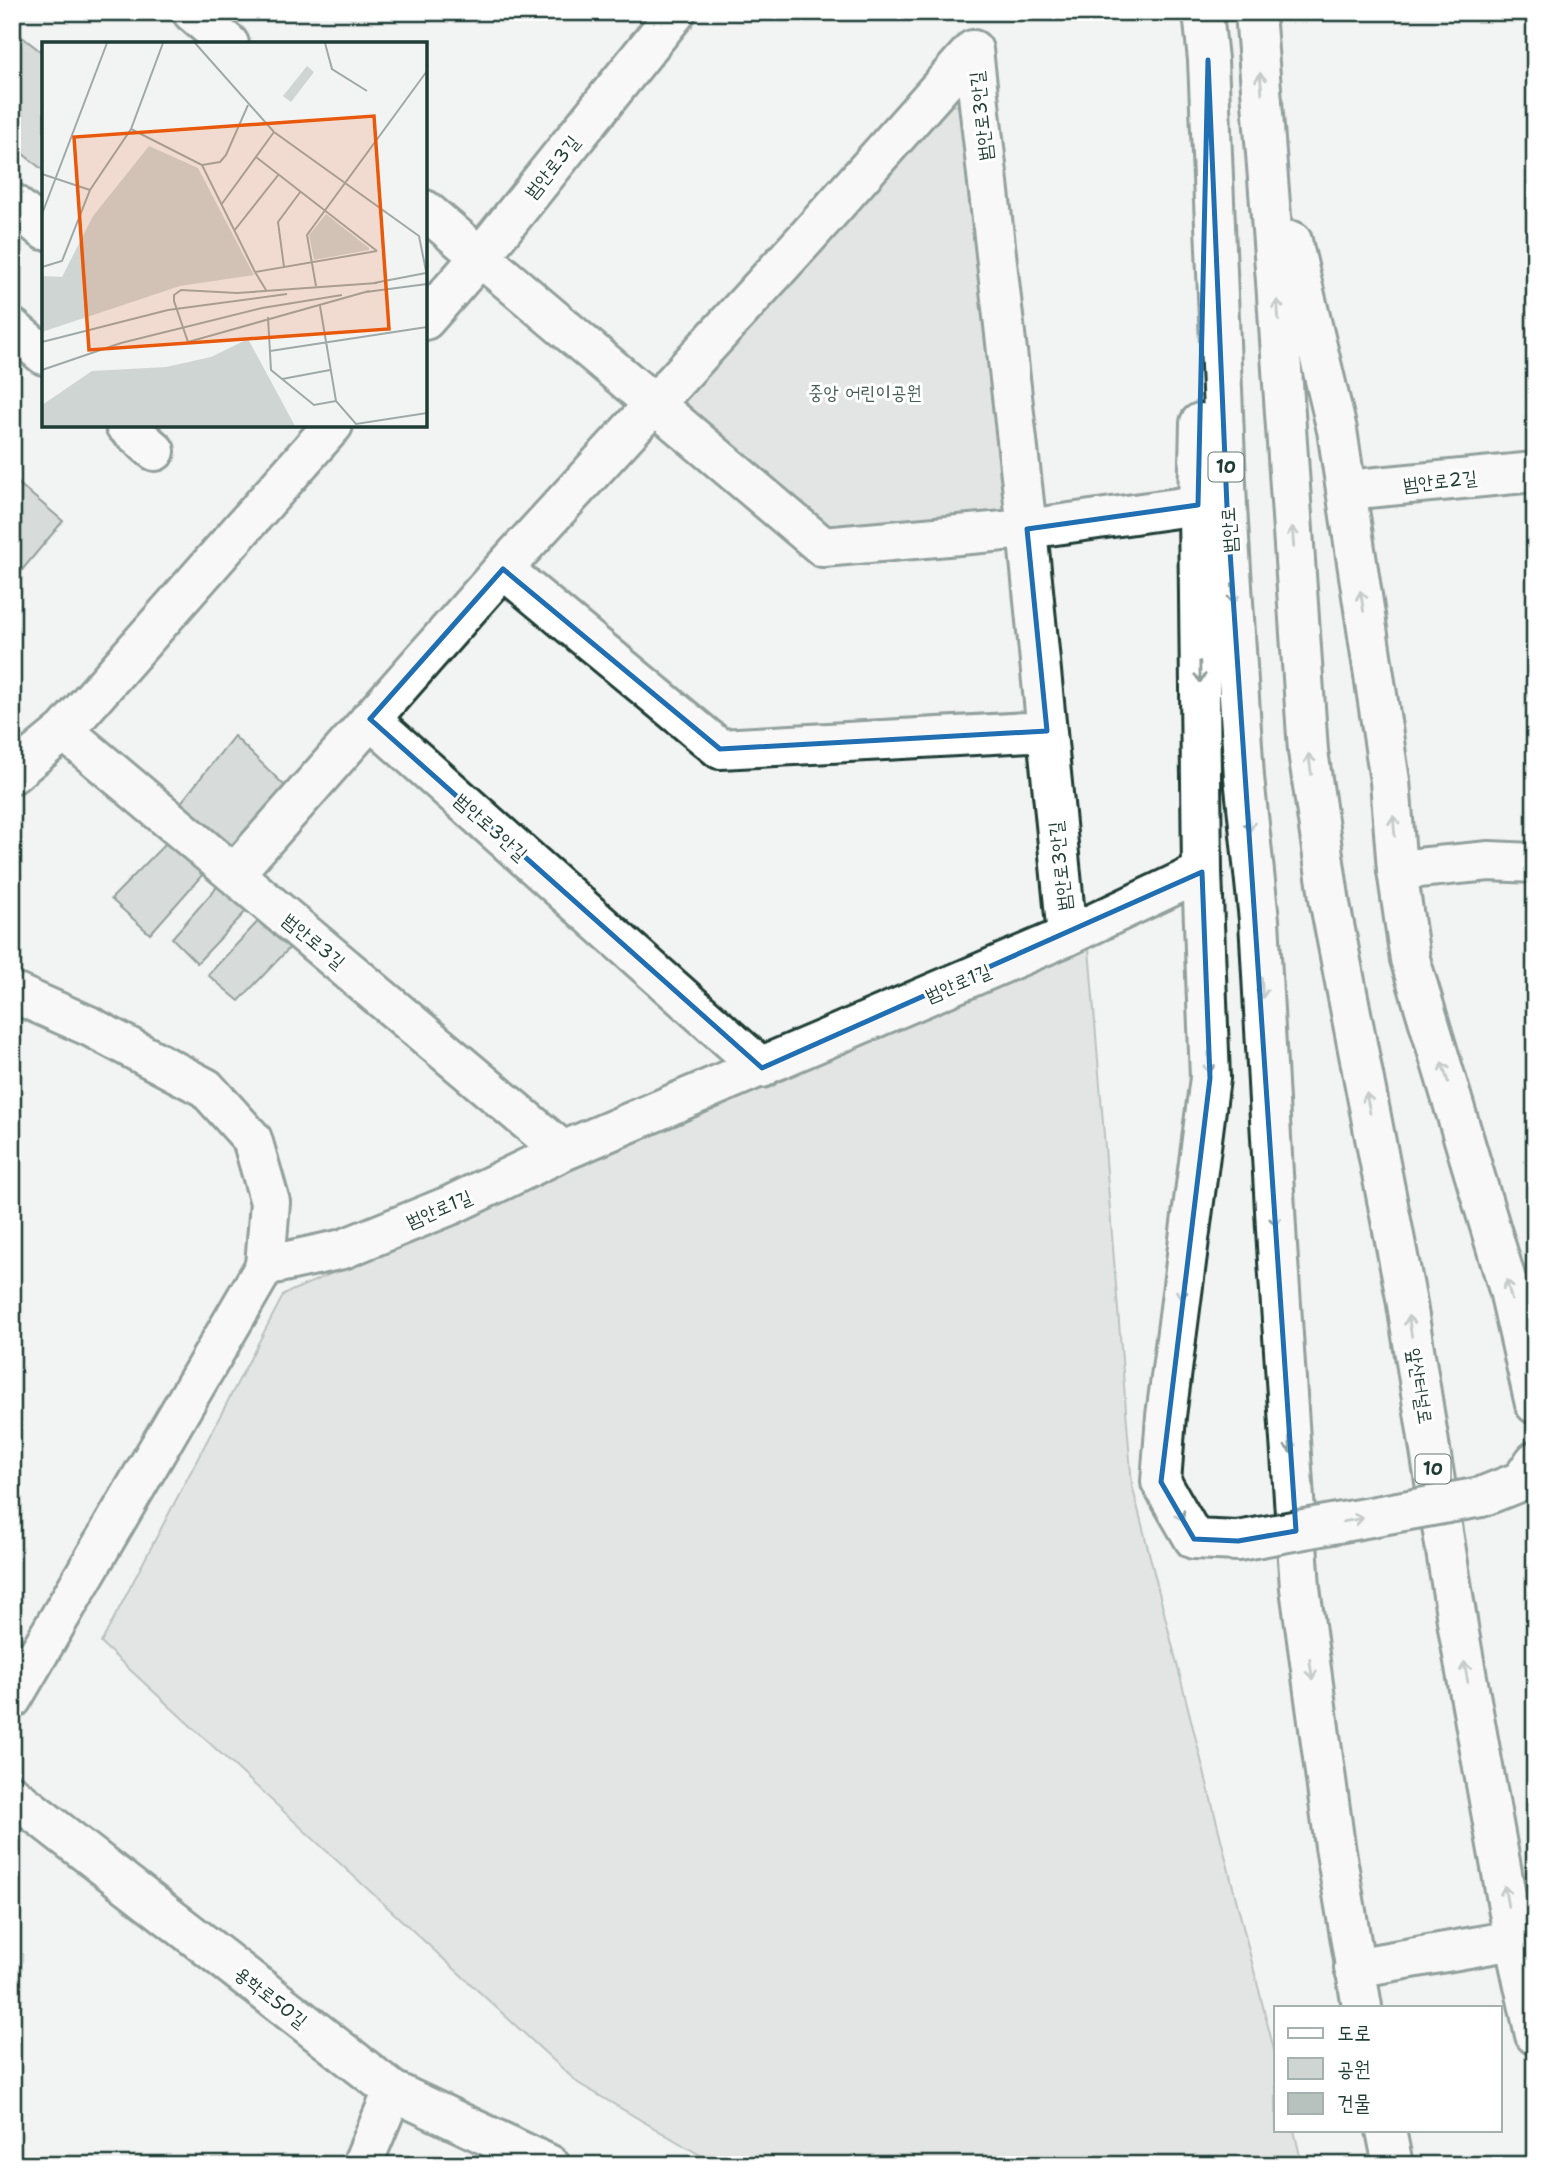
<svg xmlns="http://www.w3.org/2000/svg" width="1547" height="2177" viewBox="0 0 1547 2177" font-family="'Shantell Sans','Poor Story',sans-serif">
<rect width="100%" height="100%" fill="#f2f3f3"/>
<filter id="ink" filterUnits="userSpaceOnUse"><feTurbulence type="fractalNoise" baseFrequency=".0143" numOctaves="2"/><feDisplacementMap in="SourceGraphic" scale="14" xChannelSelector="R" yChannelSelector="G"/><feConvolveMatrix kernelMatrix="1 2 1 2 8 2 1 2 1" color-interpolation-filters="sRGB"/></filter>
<g filter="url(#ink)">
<!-- green -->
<path fill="#ced5d3" stroke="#768984" stroke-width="2" d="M952,105L963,106L1009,506L996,517L826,531L685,408L682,398Z
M1089,948L1132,1485L1276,2058V2130H1294L1302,2165H717L578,2083L101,1643L284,1294Z"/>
<!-- building -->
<path fill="#b7c1bd" stroke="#1f3d34" stroke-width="2" d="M12,29L44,54V171L12,145Z
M12,478L63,521L12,582Z
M234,736L292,793L234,857L180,804Z
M169,840L203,874L150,934L111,899Z
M223,880L251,906L197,963L172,938Z
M265,914L295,942L239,1001L208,975Z"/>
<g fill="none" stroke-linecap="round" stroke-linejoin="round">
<defs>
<path id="minor" d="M192,12L229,44
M973,50L1027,529L1067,936L1202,872
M12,203L44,230
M425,210L823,547L1027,529L1198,505
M425,320L480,257L676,12
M12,328L44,355
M125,425L155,451
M1346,490L1535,472
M503,569L720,749L1047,731
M370,719L762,1068
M64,731L563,1151
M12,774L64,731L333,425
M1397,870L1489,861L1535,863
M234,874L503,569L808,236L973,50
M12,992L89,1026L206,1088L252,1139L270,1202L265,1266
M12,1699L265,1266L343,1249L451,1205L563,1151L1067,936
M12,1795L393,2091L550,2165
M1354,1968L1514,1940
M362,2165L393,2091"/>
<path id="highway" d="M1203,12L1208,60L1227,507L1244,777L1259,920L1277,1246L1300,1588L1335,1846L1362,2007
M1255,12L1276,281L1308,751L1330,904L1406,1298L1459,1633L1514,1940L1535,2035
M1292,241L1337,430L1390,781L1397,870L1410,959L1509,1290L1535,1404
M1200,423L1198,505L1202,872L1210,1078L1166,1416L1161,1482L1194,1539L1238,1541
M1481,1497L1521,1481L1535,1461
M1386,2130L1393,2165"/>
</defs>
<!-- minor casing -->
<use href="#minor" stroke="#1f3d34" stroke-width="44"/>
<!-- highway casing -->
<use href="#highway" stroke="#1f3d34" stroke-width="44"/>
<!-- minor -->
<use href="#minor" stroke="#fff" stroke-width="38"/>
<!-- highway -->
<use href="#highway" stroke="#fff" stroke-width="38"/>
<defs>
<path id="highway-bridge" d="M1238,1541L1481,1497"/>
</defs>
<!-- highway-bridge casing -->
<use href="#highway-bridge" stroke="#1f3d34" stroke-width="44" stroke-linecap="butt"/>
<!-- highway-bridge -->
<use href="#highway-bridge" stroke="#fff" stroke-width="38"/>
</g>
<!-- one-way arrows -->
<defs><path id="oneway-shaft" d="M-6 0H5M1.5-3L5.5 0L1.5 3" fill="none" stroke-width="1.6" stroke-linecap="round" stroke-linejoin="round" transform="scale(1.75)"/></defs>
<g stroke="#8f9e9a">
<use href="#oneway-shaft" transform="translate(1261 83) rotate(-95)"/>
<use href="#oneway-shaft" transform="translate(1278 310) rotate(-94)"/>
<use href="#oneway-shaft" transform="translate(1293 537) rotate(-94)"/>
<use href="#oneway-shaft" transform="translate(1233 594) rotate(86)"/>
<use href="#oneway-shaft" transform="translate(1362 601) rotate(-99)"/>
<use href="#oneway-shaft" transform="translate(1200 672) rotate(89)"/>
<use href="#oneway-shaft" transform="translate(1310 764) rotate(-98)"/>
<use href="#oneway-shaft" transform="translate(1249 821) rotate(84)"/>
<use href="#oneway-shaft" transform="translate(1394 826) rotate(-95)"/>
<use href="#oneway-shaft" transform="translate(1262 988) rotate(87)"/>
<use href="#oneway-shaft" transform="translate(1209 1063) rotate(88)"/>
<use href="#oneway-shaft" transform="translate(1445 1072) rotate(-107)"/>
<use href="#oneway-shaft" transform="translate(1368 1103) rotate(-101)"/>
<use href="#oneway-shaft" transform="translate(1275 1216) rotate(87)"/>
<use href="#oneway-shaft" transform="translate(1182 1289) rotate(97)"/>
<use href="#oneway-shaft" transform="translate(1509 1290) rotate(-104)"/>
<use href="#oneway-shaft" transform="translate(1410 1326) rotate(-99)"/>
<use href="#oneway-shaft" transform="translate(1290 1443) rotate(86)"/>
<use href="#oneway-shaft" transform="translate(1178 1511) rotate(60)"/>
<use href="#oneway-shaft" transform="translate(1353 1520) rotate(-10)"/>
<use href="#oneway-shaft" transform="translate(1311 1669) rotate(82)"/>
<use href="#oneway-shaft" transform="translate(1466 1672) rotate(-100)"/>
<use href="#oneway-shaft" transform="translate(1506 1896) rotate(-100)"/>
</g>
</g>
<!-- marked area -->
<path d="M0 0H1547V2177H0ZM1208,60L1227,507L1296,1531L1238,1541L1194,1539L1161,1482L1210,1078L1202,872L762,1068L370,719L503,569L720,749L1047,731L1027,529L1198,505Z" fill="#f2f3f3" fill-opacity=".55" fill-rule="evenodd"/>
<path fill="none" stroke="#1f6fb2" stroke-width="5" stroke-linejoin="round" d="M1208,60L1227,507L1296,1531L1238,1541L1194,1539L1161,1482L1210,1078L1202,872L762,1068L370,719L503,569L720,749L1047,731L1027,529L1198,505Z"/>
<g text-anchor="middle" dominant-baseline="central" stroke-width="6" stroke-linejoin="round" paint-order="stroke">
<!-- shield labels -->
<g fill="#fff" stroke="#627771" stroke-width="2">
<rect x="1208.5" y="452.5" width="35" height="29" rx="5"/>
<rect x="1415.5" y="1454.5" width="35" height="29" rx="5"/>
</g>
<g font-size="18" font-weight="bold" fill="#1f3d34">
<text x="1226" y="467">10</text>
<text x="1433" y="1469">10</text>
</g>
<!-- street labels -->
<g font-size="19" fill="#1f3d34" stroke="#fff">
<text transform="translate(981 116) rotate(-96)">범안로3안길</text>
<text transform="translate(552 167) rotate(-51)">범안로3길</text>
<text transform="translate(1440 481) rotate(-6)">범안로2길</text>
<text transform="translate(1229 530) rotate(-93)">범안로</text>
<text transform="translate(491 827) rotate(42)">범안로3안길</text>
<text transform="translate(1060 866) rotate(-96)">범안로3안길</text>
<text transform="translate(314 941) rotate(40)">범안로3길</text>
<text transform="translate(958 983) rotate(-23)">범안로1길</text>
<text transform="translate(439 1209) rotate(-23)">범안로1길</text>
<text transform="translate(1420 1386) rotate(81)">앞산터널로</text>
<text transform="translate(271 1997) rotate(38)">용학로50길</text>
</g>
<!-- park labels -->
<g font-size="19" fill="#425b54" stroke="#fff">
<text x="865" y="392">중앙 어린이공원</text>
</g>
</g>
<!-- overview -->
<g transform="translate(42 42)">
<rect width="385" height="385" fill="#f2f3f3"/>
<path d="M265,24L272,30L249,60L241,54ZM107,104L156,126L212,233L138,244L0,290V234L20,235L51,174ZM284,172L327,206V208L272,218L267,193ZM206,297L253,384H0V363L50,329L124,325L169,315Z" fill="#ced5d3"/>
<path fill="none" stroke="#9eaaa7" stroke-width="2" d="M153,1L232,90L377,194L385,234M283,1L290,27L325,49M89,87L160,123L213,230M214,115L335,209M160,123L178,120L184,113L206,63M0,132L48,148M179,163L232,90M0,172L65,1M192,189L237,132M0,225L20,219L48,148L89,87L121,1M242,225L236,180L259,149M332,241L384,231M274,244L265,193L385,29M224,248L213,230L335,209M327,249L146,300L132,259V253L139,248L195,251L335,241M324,250L385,242M278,264L294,359L314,382L385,371M226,275L229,328L272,363L294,359M0,300L126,268L245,252M228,309L385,285M0,328L79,301L220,266L300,253M240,337L288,328"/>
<path fill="#e8590c" fill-opacity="0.15" stroke="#e8590c" stroke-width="3.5" d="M332,74L347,287L47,308L32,95Z"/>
<rect width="385" height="385" fill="none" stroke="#1f3d34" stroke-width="3.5"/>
</g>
<!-- margin -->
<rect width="1547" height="2177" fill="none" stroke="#fff" stroke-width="42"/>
<rect x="21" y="21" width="1505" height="2135" fill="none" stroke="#1f3d34" stroke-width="2.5" filter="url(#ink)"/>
<!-- legend -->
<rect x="1274" y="2006" width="228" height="126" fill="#ffffff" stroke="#a5b1ae" stroke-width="2"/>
<rect x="1288" y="2028" width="35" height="10" fill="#ffffff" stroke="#a5b1ae" stroke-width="2"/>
<text x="1337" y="2040" font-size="21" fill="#1f3d34">도로</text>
<rect x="1288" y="2058" width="35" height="21" fill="#ced5d3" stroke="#a5b1ae" stroke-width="2"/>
<text x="1337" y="2076" font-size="21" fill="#1f3d34">공원</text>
<rect x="1288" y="2093" width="35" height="21" fill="#b7c1bd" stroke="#a5b1ae" stroke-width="2"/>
<text x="1337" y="2110" font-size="21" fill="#1f3d34">건물</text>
</svg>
